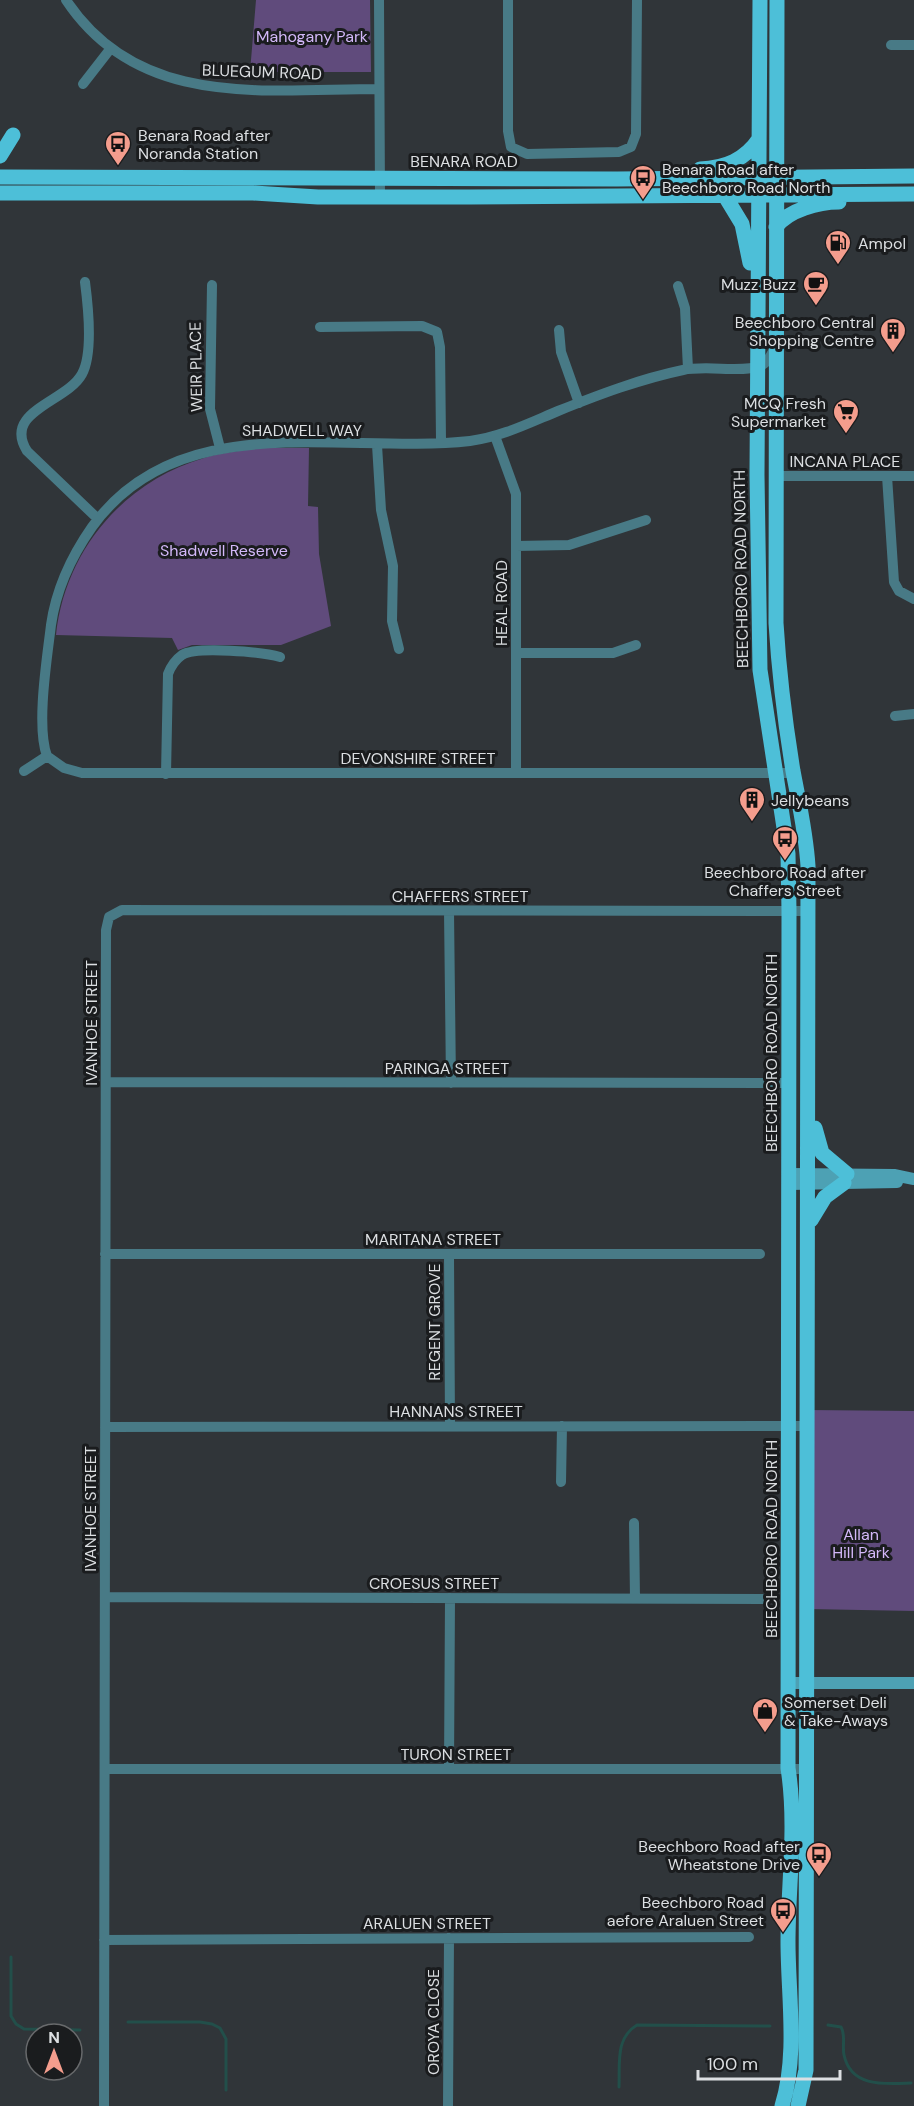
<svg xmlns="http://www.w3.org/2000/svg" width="914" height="2106" viewBox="0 0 914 2106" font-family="'DM Sans',sans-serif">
<rect width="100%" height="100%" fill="#303539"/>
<!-- green -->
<path fill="#604b7c" d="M256,0H370L371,72H250Z
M259,448H309L308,506L318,507L319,554L331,626L281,645H192L178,650L172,638L56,635C65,551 123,482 204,458C222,452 241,451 259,448Z
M807,1410L914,1411V1611L808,1609Z"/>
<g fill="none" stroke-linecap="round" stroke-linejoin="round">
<!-- stream -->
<path stroke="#224f4a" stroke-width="3" d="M11,1957V2016L16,2024L24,2029L80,2030
M128,2022H200L212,2024L220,2028L226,2039V2090
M828,2025L841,2027C846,2036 842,2045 844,2055C851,2088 886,2084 911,2083
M619,2087C620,2064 615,2038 637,2025L770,2026"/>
<!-- street -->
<path stroke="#487a86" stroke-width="10" d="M66,0C139,110 265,89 379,89
M379,0L380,197
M508,0V131L511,147L527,154L619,152L631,147L636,134L637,0
M891,45H914
M83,84L111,48
M85,282C88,305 93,354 82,374C67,402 2,411 27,451L98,519
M212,285L210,409L220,448
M678,286L685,308L688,369
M320,327L422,326L437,332L440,347L441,441
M559,330L561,352L579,403
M775,347C772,354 768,363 760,366C744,373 705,365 683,370C640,379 598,395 558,411C529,423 501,437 470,441C344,455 180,405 92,527C71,557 56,590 51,625C47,659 36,726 47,756L64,768L82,773H793
M495,436L516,494V773
M377,445L381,510L393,566L392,621L399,649
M776,476H914
M887,476L894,582L899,591L914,599
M516,546L569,545L646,520
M516,653H613L636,645
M895,716L914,714
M24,771L47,756
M166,774L168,674C171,666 175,660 182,655C196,646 263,652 280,657
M449,911L451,1083
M106,1082L789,1083
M105,1254H760
M449,1254L450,1426
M105,1427L807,1426
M561,1482L562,1426
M634,1523L635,1599
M105,1597L763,1599
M105,1769H807
M449,1769L450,1598
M104,1940L749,1937
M104,2106L106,930L109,917L122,910L807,911
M448,2106L449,1938"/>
<!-- secondary -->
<path stroke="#4da1b4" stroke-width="12" d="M790,1174L894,1175L914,1179
M790,1184L897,1182
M789,1683H914"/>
<!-- primary -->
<path stroke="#4dbfd8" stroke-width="15" d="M760,0L757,475L760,670L788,854L789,911L788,1768C797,1826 788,1884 788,1942C788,1995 798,2055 782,2106
M777,0L776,623C779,673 785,722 793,771C799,803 806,833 808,866L806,2070L798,2106
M0,156L13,135
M700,169C725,168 745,160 759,139
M0,177L617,179L914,176
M0,193H253L318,197H469L914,194
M725,196L742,224L750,263
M776,227C788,210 819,202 839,202
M815,1128L822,1153L847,1174
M811,1220L825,1197L844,1183"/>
</g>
<!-- icons -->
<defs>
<symbol id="bus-pin" viewBox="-11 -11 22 30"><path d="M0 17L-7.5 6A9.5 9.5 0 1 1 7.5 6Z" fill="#f49d8d" stroke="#1a1c1e"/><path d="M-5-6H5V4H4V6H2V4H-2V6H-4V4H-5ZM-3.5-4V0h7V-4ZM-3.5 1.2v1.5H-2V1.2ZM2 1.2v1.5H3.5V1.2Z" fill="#111"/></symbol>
<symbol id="fuel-pin" viewBox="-11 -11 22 30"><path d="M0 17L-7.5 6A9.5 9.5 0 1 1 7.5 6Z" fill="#f49d8d" stroke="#1a1c1e"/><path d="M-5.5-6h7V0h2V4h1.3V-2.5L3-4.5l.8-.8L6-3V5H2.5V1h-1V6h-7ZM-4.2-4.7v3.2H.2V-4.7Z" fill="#111"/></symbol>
<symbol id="cafe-pin" viewBox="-11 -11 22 30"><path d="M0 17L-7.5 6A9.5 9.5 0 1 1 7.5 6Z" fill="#f49d8d" stroke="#1a1c1e"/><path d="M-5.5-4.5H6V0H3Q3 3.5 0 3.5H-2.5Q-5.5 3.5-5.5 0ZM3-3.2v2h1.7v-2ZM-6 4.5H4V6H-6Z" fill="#111"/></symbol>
<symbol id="building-pin" viewBox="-11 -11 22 30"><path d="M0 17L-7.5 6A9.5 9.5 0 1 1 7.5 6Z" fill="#f49d8d" stroke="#1a1c1e"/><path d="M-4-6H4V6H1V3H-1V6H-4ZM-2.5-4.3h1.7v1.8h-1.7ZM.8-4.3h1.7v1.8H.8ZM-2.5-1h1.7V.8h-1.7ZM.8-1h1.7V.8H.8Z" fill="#111"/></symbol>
<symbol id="supermarket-pin" viewBox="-11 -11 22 30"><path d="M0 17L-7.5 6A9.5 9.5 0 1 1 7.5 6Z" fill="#f49d8d" stroke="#1a1c1e"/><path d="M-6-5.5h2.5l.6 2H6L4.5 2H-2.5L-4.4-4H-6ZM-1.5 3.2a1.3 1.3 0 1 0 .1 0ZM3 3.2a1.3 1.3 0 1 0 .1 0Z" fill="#111"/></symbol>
<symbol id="shop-pin" viewBox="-11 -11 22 30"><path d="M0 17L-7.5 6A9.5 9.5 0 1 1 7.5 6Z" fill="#f49d8d" stroke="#1a1c1e"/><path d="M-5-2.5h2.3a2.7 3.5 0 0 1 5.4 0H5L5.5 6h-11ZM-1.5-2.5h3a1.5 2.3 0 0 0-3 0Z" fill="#111"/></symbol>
</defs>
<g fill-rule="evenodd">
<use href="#bus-pin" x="103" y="129" width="30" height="40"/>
<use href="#bus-pin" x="628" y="163" width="30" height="40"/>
<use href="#fuel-pin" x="823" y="228" width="30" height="40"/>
<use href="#cafe-pin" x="801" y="269" width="30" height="40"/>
<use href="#building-pin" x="878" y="316" width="30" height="40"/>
<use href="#supermarket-pin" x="831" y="397" width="30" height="40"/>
<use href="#building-pin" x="737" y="785" width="30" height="40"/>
<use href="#bus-pin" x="770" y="824" width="30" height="40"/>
<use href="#shop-pin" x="750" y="1696" width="30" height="40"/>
<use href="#bus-pin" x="804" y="1840" width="30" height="40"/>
<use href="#bus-pin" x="768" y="1896" width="30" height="40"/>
</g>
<g text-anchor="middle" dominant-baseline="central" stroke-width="6" stroke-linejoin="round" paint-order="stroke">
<!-- park labels -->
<g font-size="16" fill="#d3b8f9" stroke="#1a1c1e">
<text x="312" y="36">Mahogany Park</text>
<text x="224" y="550">Shadwell Reserve</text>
<text x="861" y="1534">Allan<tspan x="861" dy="18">Hill Park</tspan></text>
</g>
<!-- street labels -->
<g font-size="16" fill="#dcdfe2" stroke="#1a1c1e">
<text transform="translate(262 72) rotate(2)">BLUEGUM ROAD</text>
<text x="464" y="161">BENARA ROAD</text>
<text transform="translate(196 367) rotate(-91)">WEIR PLACE</text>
<text x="302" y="430">SHADWELL WAY</text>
<text x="845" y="461">INCANA PLACE</text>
<text transform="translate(741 569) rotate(-91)">BEECHBORO ROAD NORTH</text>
<text transform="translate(501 603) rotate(-90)">HEAL ROAD</text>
<text x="418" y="758">DEVONSHIRE STREET</text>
<text x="460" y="896">CHAFFERS STREET</text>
<text transform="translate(91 1023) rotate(-90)">IVANHOE STREET</text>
<text transform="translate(771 1053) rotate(-90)">BEECHBORO ROAD NORTH</text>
<text x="447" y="1068">PARINGA STREET</text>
<text x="433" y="1239">MARITANA STREET</text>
<text transform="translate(434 1322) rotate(-90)">REGENT GROVE</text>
<text x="456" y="1411">HANNANS STREET</text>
<text transform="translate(90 1509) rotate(-90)">IVANHOE STREET</text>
<text transform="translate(771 1539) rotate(-90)">BEECHBORO ROAD NORTH</text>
<text x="434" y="1583">CROESUS STREET</text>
<text x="456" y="1754">TURON STREET</text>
<text x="427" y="1923">ARALUEN STREET</text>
<text transform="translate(433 2022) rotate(-90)">OROYA CLOSE</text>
</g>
<!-- poi labels -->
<g font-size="16" fill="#dcdfe2" stroke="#1a1c1e" text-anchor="start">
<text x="138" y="135">Benara Road after<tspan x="138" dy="18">Noranda Station</tspan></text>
<text x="662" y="169">Benara Road after<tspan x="662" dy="18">Beechboro Road North</tspan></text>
<text x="858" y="243">Ampol</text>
<text x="796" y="284" text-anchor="end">Muzz Buzz</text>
<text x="874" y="322" text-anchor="end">Beechboro Central<tspan x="874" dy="18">Shopping Centre</tspan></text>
<text x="826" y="403" text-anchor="end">MCQ Fresh<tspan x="826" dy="18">Supermarket</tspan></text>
<text x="771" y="800">Jellybeans</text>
<text x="785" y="872" text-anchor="middle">Beechboro Road after<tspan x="785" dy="18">Chaffers Street</tspan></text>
<text x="784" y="1702">Somerset Deli<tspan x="784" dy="18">&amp; Take-Aways</tspan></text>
<text x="800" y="1846" text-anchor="end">Beechboro Road after<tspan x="800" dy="18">Wheatstone Drive</tspan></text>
<text x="764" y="1902" text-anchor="end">Beechboro Road<tspan x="764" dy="18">aefore Araluen Street</tspan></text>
</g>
</g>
<!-- north arrow -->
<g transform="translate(54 2052)"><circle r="28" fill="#1a1c1e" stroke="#686a6c" stroke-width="1.5"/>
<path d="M0-4.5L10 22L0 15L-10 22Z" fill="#f49d8d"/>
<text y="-9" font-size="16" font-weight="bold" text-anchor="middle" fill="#dcdfe2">N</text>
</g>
<!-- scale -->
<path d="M698 2070v9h142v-9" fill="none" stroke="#dcdfe2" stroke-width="3"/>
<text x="707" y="2070" font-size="18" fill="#dcdfe2" stroke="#1a1c1e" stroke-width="4.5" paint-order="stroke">100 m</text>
</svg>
